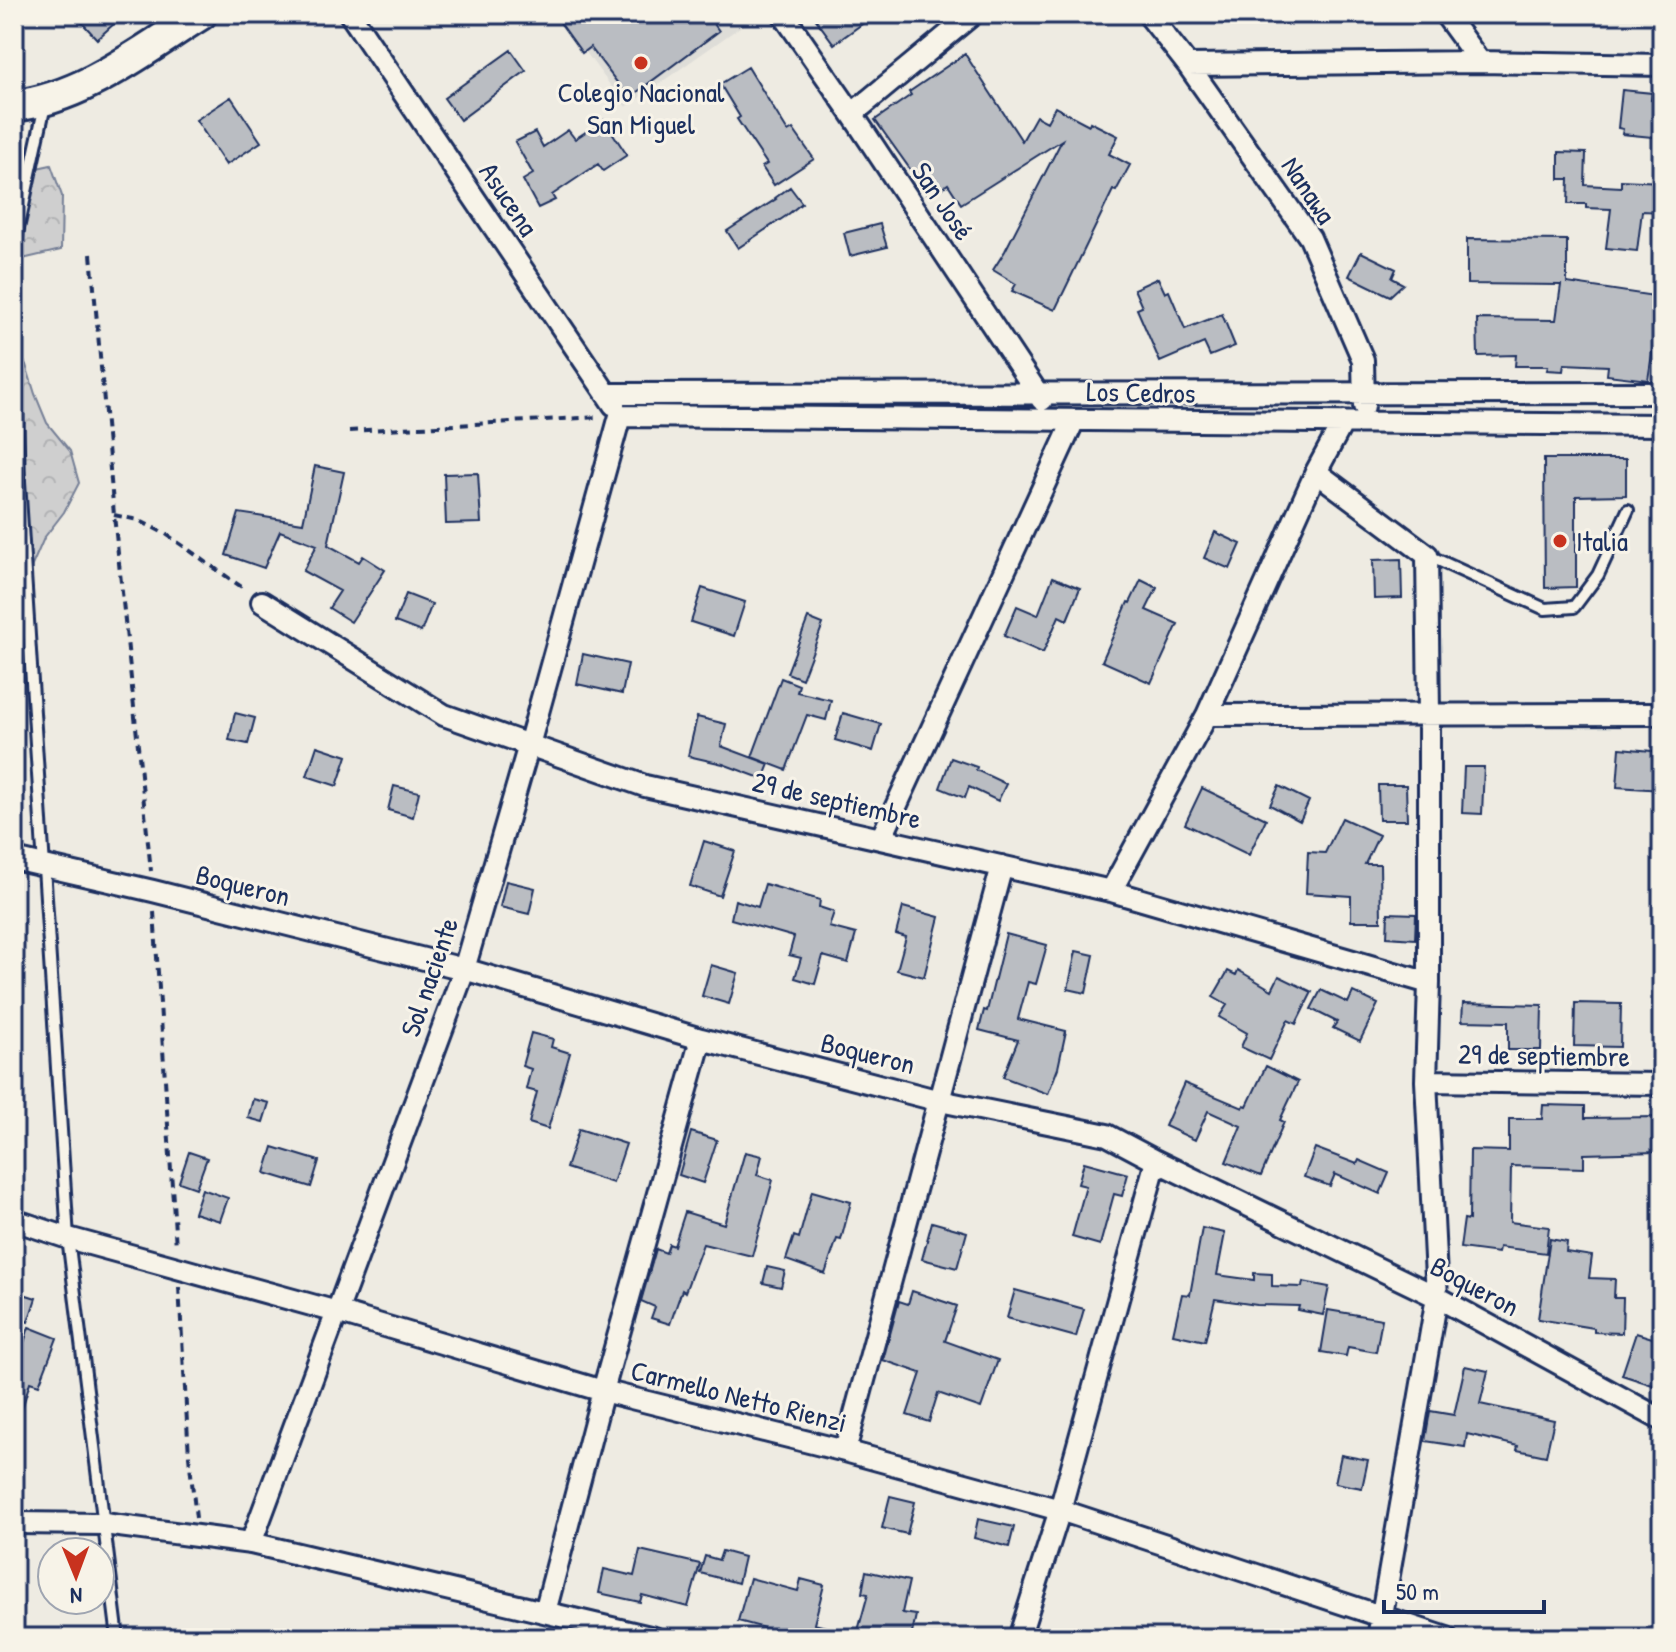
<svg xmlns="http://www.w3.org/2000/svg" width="1676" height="1652" viewBox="0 0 1676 1652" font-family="'Patrick Hand',sans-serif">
<defs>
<pattern id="park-crowns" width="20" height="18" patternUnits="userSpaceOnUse" patternTransform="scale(2)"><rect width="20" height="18" fill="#cfcfcf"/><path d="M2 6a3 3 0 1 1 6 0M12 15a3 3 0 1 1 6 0" fill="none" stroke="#b1b2b4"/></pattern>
</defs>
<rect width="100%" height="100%" fill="#eeebe2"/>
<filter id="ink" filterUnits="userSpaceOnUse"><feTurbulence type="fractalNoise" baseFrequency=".0125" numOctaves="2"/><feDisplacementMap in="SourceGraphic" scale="16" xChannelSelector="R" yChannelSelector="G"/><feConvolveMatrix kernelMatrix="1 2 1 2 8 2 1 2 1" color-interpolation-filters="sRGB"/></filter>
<g filter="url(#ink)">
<!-- built -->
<path fill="#deddd8" d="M558,14H746L750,20L626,107Z"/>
<!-- park -->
<path fill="url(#park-crowns)" stroke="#757f96" stroke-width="2" d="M51,165L62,196L61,250L14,261V173Z
M14,344L26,365L35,394L47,423L70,451L79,483L64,512L44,538L31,568L14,619Z"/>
<!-- building -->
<path fill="#babdc2" stroke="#1b2f5e" stroke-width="2" d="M74,14H125L97,39Z
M554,14H707L719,31L629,98L590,47L582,53Z
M812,14H876L834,44Z
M511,50L526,71L460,120L444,98Z
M965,54L1022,141L1036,116L1047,122L1055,107L1089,125L1090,122L1118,136L1109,154L1130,165L1116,191L1113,190L1055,310L1012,291L1016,284L993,270L1005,251L1062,140L961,204L948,184L930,197L875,120L911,95L909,92Z
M748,67L788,132L793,129L814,159L774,185L762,167L767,164L737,119L740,117L720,84Z
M1622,90L1652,93L1651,100L1662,101V138L1622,134L1623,129L1618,128Z
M231,97L261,142L226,165L196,120Z
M604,120L627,155L603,171L598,164L552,195L555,200L538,208L523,180L533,174L515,142L535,132L543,147L568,130L575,139Z
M1559,152L1586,153L1585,185L1621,187V180L1662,182V212L1642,211L1637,251L1606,248L1611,209L1586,208V204H1568L1569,179H1559Z
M790,187L802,203L786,216L738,248L727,231L776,199L775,198Z
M880,224L887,247L850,256L844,233Z
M1467,239L1567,240V283L1661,297L1648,380L1607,375L1608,366L1564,364L1563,371L1547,370L1548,366H1515L1516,355L1478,356L1477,319L1556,320L1561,285L1467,284Z
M1361,252L1396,269L1392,278L1403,284L1390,296L1349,276Z
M1158,278L1165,293L1169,291L1185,329L1222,314L1235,346L1210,356L1204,343L1160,362L1137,309L1142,307L1134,289Z
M1544,459H1626V495L1576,496V587L1545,588Z
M315,466L344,472L328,545L359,562L363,556L385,570L351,622L329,608L340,591L303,571L317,545L280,531L264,568L226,555L239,513L303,523Z
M478,473L481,523L446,524L444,474Z
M1215,532L1241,544L1230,569L1204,558Z
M1401,559L1402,598L1374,599L1373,560Z
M1053,577L1080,588L1067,620L1059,616L1043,653L1004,636L1017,606L1038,615Z
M1141,580L1157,588L1146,610L1178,624L1151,683L1102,661L1128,602L1130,603Z
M702,588L745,602L734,636L691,622Z
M406,594L432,604L421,632L395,622Z
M808,618L823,624L802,679L787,673Z
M583,654L628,664L622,694L577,684Z
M781,678L799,685L797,692L831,700L826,720L807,715L786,770L752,757Z
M235,713L255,718L248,744L229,740Z
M843,713L881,724L873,751L835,740Z
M697,717L726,724L721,746L769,764L763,779L723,764L688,756Z
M317,746L347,756L337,786L307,776Z
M1620,748L1662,752V790L1617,787Z
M951,758L977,767L976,770L1006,784L998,801L969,787L965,798L940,788Z
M1464,767H1484L1482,814L1462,813Z
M1378,785H1406L1407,820H1379Z
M394,786L419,792L413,817L388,810Z
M1279,786L1309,801L1300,821L1270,805Z
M1202,788L1266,819L1249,855L1185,824Z
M1342,818L1379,835L1365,864H1380L1381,921H1351V896L1306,893L1308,852L1325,853Z
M704,841L735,851L720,896L690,886Z
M506,881L535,888L529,914L500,907Z
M765,884L820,900L819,907L834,912L829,927L856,934L848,963L823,956L815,984L795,978L801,958L789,955L794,937L731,919L735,900L758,907Z
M903,907L939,917L924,977L897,970L906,937L896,934Z
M1388,913L1416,914L1415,939L1387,937Z
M1006,934L1047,945L1036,984L1028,982L1018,1019L1066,1031L1058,1068L1048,1094L1003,1077L1018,1040L979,1030L984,1010L987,1011Z
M1076,951L1094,955L1086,993L1068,989Z
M711,965L738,973L729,1004L702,996Z
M1238,970L1272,990L1279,976L1312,992L1296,1024L1288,1020L1269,1060L1241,1047L1247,1033L1219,1017L1227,1005L1213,997L1228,971L1236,975Z
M1321,990L1348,1003L1353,992L1378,1004L1360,1041L1333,1028L1337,1022L1311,1009Z
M1463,1003L1542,1005L1541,1050H1508V1022L1462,1021Z
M1575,1003L1621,1004L1620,1047L1574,1046Z
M531,1033L553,1039L551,1047L570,1053L548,1129L529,1123L537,1092L526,1089L531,1069L522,1066Z
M1266,1066L1298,1082L1280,1120L1284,1122L1261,1176L1226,1162L1241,1126L1208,1111L1195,1140L1165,1126L1184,1083L1243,1108L1244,1105L1247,1106Z
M253,1099L269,1103L263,1122L248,1118Z
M1543,1105L1585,1106V1118L1656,1117L1657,1152L1584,1154V1168L1511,1166L1510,1222L1549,1227L1546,1253L1499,1247L1498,1253L1460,1248L1464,1219L1469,1220L1470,1150L1509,1151V1119H1542Z
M579,1129L626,1144L613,1183L566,1168Z
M691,1132L717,1140L703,1183L679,1175Z
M273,1147L319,1161L311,1187L265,1173Z
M1315,1148L1357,1164L1359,1160L1389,1173L1380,1194L1335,1174L1330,1186L1304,1177Z
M189,1152L207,1158L196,1188L179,1182Z
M745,1152L762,1156L757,1175L773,1180L752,1256L703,1244L685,1292L682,1290L670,1324L651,1318L655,1307L641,1301L656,1249L666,1253L669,1244L674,1246L685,1212L724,1224Z
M1084,1162L1128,1174L1122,1196L1114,1194L1100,1245L1072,1237L1086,1186L1078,1184Z
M202,1189L228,1198L220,1221L194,1213Z
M812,1191L851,1202L841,1240L837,1239L825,1274L786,1260L794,1236L799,1238Z
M932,1222L967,1232L957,1268L922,1259Z
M1202,1228L1225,1233L1217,1275L1254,1280V1273L1272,1274V1286L1302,1287L1303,1282L1329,1287L1323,1315L1298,1310L1299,1306L1257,1305L1215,1299L1205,1341L1173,1334L1182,1294L1190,1295Z
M1550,1239L1567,1242L1566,1252L1592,1256L1589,1278L1615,1279L1614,1298H1623L1622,1333L1594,1332V1328L1538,1319Z
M767,1267L785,1271L781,1287L763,1283Z
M1015,1290L1084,1309L1076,1337L1007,1318Z
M14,1291L36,1298L28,1322L14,1317Z
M912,1291L957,1306L945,1341L998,1360L981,1408L938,1393L929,1422L907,1415L921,1373L883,1360L899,1301L908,1304Z
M1328,1310L1382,1319L1376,1352L1348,1347L1346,1356L1321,1352Z
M29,1327L57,1338L39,1385L30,1382L18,1422L14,1421V1374Z
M1636,1333L1662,1341V1388L1622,1375Z
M1465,1366L1488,1371L1480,1404L1554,1420L1546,1456L1517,1450L1518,1446L1467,1434L1465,1447L1425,1441L1430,1411L1454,1415Z
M1341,1455L1368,1460L1362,1488L1335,1483Z
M890,1496L915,1502L907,1534L882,1528Z
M978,1519L1014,1527L1009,1547L974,1538Z
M640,1550L700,1564L688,1607L642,1595L640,1602L599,1593L604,1569L634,1576Z
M722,1551L744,1557L738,1583L700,1573L705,1556L719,1560Z
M866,1571L909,1581L902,1613L916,1615L911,1638H856L868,1594L862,1593Z
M750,1578L798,1591L801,1579L824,1585L814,1624L846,1632V1638H786L787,1634L738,1621Z"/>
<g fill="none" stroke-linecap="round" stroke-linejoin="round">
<defs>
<path id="service" d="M14,247L45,105
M14,328L19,481L68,1238L118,1638
M1427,555L1545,609L1574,607L1598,575L1628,510"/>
<path id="minor" d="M350,14L614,405
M783,14L852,114L1042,400
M1148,14L1188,65L1310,238L1363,360L1364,406
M1445,14L1480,62
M1188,65L1480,62L1662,65
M852,114L973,14
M607,394L1662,393
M620,416L1662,425
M1316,472L1427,555L1429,714V983L1426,1081L1437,1297L1378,1638
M262,602L444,715L645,786L1111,891L1429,983
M1207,715L1662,714
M881,839L1074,420
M14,859L153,891L464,969L701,1039L940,1101L1107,1135L1156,1161L1437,1297L1662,1420
M1111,891L1207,715L1316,472L1343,422
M1426,1081L1662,1084
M14,1220L68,1238L337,1312L603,1391L845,1451L1060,1510L1447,1638
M845,1451L1002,866
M14,1523L104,1524L251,1543L654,1638
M251,1543L462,976L529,745L620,416
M545,1612L603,1391L701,1039
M1019,1638L1060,1510L1156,1161"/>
<path id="secondary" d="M14,106C84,98 143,50 201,14"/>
</defs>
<!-- service casing -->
<use href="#service" stroke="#1b2f5e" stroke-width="16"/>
<!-- minor casing -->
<use href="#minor" stroke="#1b2f5e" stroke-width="26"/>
<!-- secondary casing -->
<use href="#secondary" stroke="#1b2f5e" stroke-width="36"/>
<!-- path -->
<path stroke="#1b2f5e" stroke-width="4" stroke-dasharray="8 6" stroke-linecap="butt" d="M91,254L114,515L151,871
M349,431L599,417
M114,515L138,520L166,534L246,590
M154,912L176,1247
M179,1287L189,1456L196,1518"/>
<!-- service -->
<use href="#service" stroke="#f7f3e8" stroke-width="10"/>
<!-- minor -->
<use href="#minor" stroke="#f7f3e8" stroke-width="20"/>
<!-- secondary -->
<use href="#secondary" stroke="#f7f3e8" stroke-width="30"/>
</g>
</g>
<!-- markers -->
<g fill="#c8321e" stroke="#f7f3e8" stroke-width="3">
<circle cx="641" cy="63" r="8"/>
<circle cx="1560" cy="541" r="8"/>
</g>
<g text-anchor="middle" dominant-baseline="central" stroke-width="6" stroke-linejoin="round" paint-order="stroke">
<!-- poi labels -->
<g font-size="28" fill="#1b2f5e" stroke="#f7f3e8">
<text x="641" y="92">Colegio Nacional<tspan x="641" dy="32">San Miguel</tspan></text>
<text x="1576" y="541" text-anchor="start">Italia</text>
</g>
<!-- street labels -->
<g font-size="28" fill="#1b2f5e" stroke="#f7f3e8">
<text transform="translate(1309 190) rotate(56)">Nanawa</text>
<text transform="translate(509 199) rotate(56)">Asucena</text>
<text transform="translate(943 201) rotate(56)">San José</text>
<text transform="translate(1141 392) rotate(1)">Los Cedros</text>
<text transform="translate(837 800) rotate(13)">29 de septiembre</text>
<text transform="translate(243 885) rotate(14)">Boqueron</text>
<text transform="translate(429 977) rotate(-71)">Sol naciente</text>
<text transform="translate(868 1053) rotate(14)">Boqueron</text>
<text transform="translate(1544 1055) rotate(1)">29 de septiembre</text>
<text transform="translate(1475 1286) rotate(28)">Boqueron</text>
<text transform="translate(739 1396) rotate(14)">Carmello Netto Rienzi</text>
</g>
</g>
<!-- margin -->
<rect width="1676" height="1652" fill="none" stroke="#f7f3e8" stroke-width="48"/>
<rect x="24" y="24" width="1628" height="1604" fill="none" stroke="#1b2f5e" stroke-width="3" filter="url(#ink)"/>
<!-- north arrow -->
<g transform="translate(76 1576) rotate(179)"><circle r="38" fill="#f7f3e8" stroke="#9fa5b1" stroke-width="2"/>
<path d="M0-6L14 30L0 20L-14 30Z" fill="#c8321e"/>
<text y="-12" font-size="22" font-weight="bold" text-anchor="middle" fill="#1b2f5e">N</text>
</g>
<!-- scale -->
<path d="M1384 1600v12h160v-12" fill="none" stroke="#1b2f5e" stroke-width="4"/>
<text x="1396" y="1600" font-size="24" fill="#1b2f5e" stroke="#f7f3e8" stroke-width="6" paint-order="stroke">50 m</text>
</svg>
